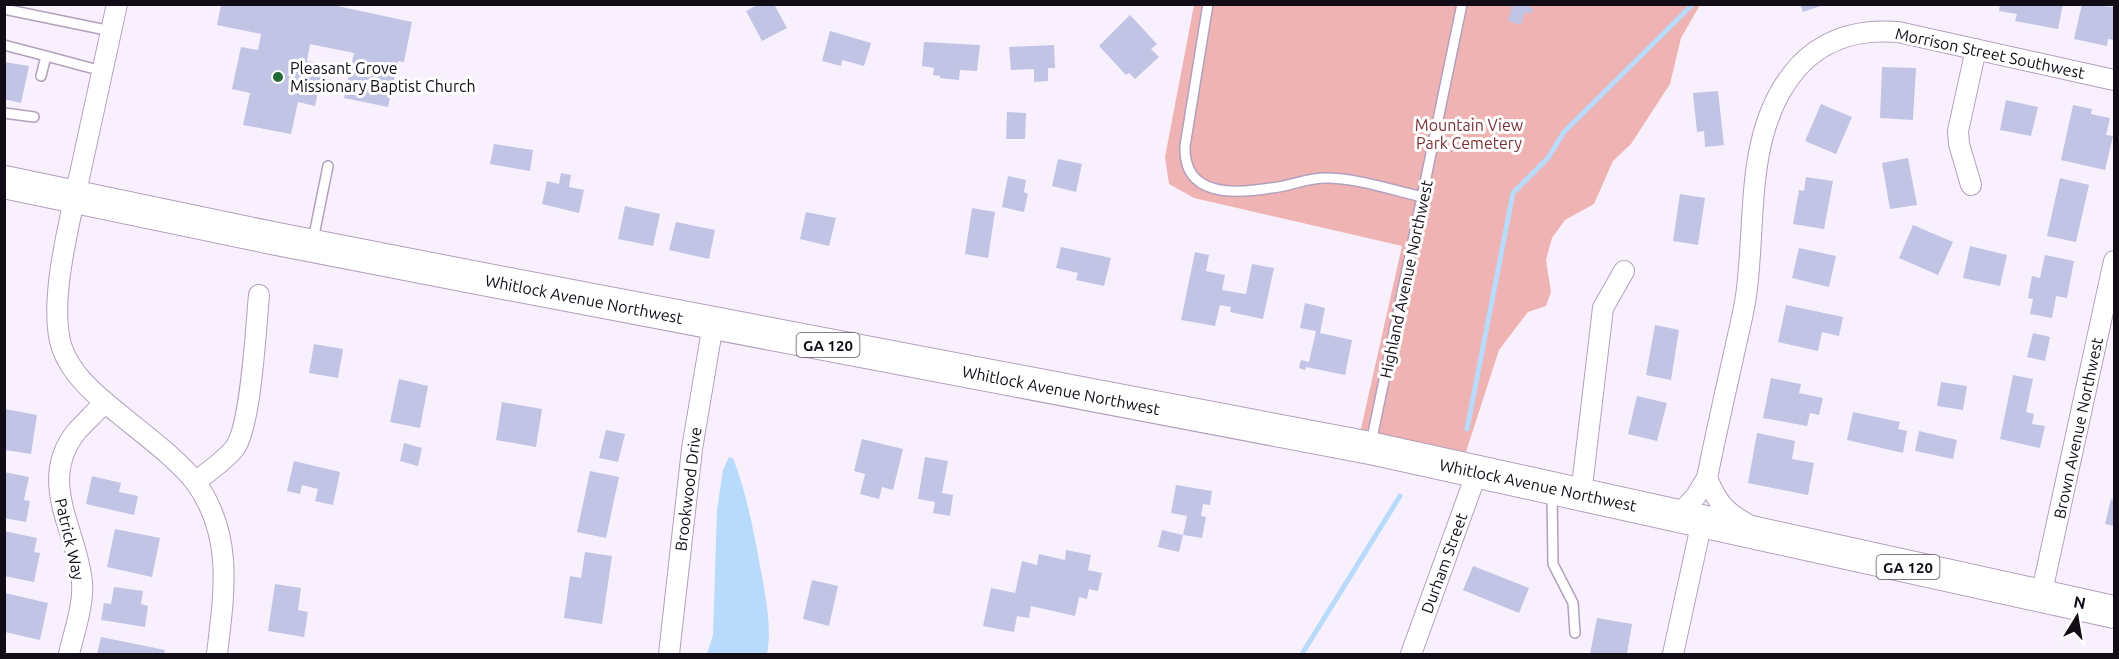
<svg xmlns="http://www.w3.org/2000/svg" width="2119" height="659" viewBox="0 0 2119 659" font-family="Ubuntu,sans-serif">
<rect width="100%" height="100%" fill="#f8f1fd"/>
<!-- green -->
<path fill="#f0b3b3" d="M1194,5H1700L1681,38L1670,84L1631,144L1613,161L1594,204L1565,220L1552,238L1546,260L1551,292L1546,306L1528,312L1499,350L1465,455L1360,433L1402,246L1194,198L1169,184L1165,157Z"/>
<!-- water -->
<path fill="#b8dafb" d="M729,457L733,458C747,494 754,533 761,571C766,598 772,628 767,654H707L713,635L717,510L723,470Z"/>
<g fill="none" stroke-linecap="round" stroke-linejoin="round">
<!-- stream -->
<path stroke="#b8dafb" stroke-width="5" d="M1467,429L1513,193L1548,158L1564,132L1693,4
M1302,654L1400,496"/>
</g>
<!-- building -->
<path fill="#c1c4e4" d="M225,4H328L412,22L404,62L398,61L388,107L344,98L354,53L310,44L307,61L324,64L315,106L298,102L291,134L243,125L250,93L232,89L241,47L258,50L261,34L217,25L221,5L225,6Z
M759,4H774L787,28L762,41L746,11Z
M1513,4H1529L1528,6L1533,8L1531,14L1525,12L1521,25L1508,21Z
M1800,4H1824V5L1803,12Z
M2000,4H2063L2058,29L2015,21L2017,14L1999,11Z
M2082,4L2114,7V40L2108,39L2107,46L2074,39Z
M1130,15L1157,44L1151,49L1159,57L1135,79L1129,73L1126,75L1099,46Z
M830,31L871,43L864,66L842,60L841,66L822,61Z
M924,42L980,45L977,71L960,70L959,80L940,78V76L933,75L934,68L922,66Z
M1054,45L1055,68H1048V81L1034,82V69L1011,70L1009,47Z
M4,62L29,66L21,103L4,99Z
M1882,67L1916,68L1913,120L1880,118Z
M1718,91L1724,145L1705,147L1704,131L1697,132L1693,93Z
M2006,100L2038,107L2031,136L2000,130Z
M1821,104L1852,117L1836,154L1805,141Z
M2073,105L2092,109L2091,114L2110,118L2106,135L2113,136L2105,170L2061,160Z
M1007,112L1026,113L1025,139H1006Z
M494,144L533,150L530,171L490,164Z
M1908,158L1917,205L1890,209L1882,163Z
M1058,159L1082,164L1076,192L1052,186Z
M561,173L571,175L569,187L584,190L579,213L542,204L547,181L559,184Z
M1008,176L1026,180L1024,192L1028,194L1024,212L1002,207Z
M1806,177L1833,181L1824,229L1793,224L1799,190L1804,191Z
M2060,178L2089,185L2076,242L2047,236Z
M1680,194L1705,198L1698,245L1673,241Z
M625,206L660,214L653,246L618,239Z
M972,208L995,212L988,258L965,254Z
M806,212L836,218L829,246L800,239Z
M676,222L715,230L709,259L669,250Z
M1913,225L1953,242L1938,275L1899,258Z
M1970,246L2007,255L2000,286L1963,278Z
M1061,247L1111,258L1104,286L1076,280L1078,273L1056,268Z
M1799,248L1836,256L1829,287L1792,278Z
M1195,252L1209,255L1206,271L1225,275L1222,290L1246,294L1252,264L1274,268L1263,319L1230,312L1231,307L1220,305L1215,326L1181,320Z
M2045,255L2074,261L2067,298L2056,296L2052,318L2030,314L2033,299L2028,298L2032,276L2040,278Z
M1305,303L1325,308L1320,333L1352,340L1345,375L1306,367L1305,370L1299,368L1301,360L1309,362L1316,331L1300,328Z
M1786,305L1843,317L1839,336L1822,332L1818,351L1778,342Z
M1655,325L1679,330L1671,380L1646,375Z
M2033,333L2050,337L2045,361L2027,357Z
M314,344L343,349L338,378L309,373Z
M2013,375L2033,379L2026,412L2034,414L2032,424L2045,426L2040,448L2000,439Z
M1771,378L1801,384L1799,393L1823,398L1819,415L1810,413L1807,426L1763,418Z
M399,379L428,386L420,428L390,422Z
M1941,382L1967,386L1963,410L1937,406Z
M1637,396L1667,403L1657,441L1628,434Z
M502,402L542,409L536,447L496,440Z
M5,409L37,415L31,454L5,450Z
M1853,412L1900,422L1898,429L1907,431L1903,453L1847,440Z
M606,430L625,434L618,462L599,458Z
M1919,431L1957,440L1953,459L1915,451Z
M1757,433L1795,441L1792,459L1814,463L1808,495L1748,483Z
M862,439L903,449L893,490L882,487L879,499L860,494L865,474L854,471Z
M404,443L422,448L418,466L400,461Z
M925,457L948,461L942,493L953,495L950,516L933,513L935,502L918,499Z
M294,461L340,472L333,505L315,501L318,489L302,485L300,494L287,491Z
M590,471L619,477L606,538L577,532Z
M4,472L29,477L24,500L30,501L26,522L4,518Z
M92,476L121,483L119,492L138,496L134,515L86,504Z
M1176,485L1212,491L1210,505L1203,504L1201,516L1206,517L1202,538L1183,535L1187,516L1171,513Z
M2111,499L2114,500V526L2105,524Z
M115,529L160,538L152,577L107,567Z
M1162,530L1183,535L1179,552L1158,547Z
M4,531L37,538L34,552L40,553L34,582L4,576Z
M1066,550L1091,555L1088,570L1102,573L1098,591L1089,589L1087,599L1079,597L1075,616L1031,606L1029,618L1017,616L1014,632L983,626L991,588L1015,593L1022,561L1037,565L1039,554L1065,560Z
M585,552L612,556L602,624L564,618L570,576L581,578Z
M1473,566L1529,588L1519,613L1463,590Z
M812,580L838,586L829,626L803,619Z
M275,584L301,588L298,610L308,612L304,637L268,631Z
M114,587L143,591L141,604L148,606L145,627L101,620L104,603L111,604Z
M5,593L48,603L40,640L5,632Z
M1597,618L1632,624L1627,654H1590Z
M101,637L165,650L164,654H97Z"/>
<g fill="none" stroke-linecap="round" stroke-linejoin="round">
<defs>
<path id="service" d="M1208,4L1185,146C1183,197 1234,194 1271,188C1292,186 1307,177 1329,178C1360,179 1392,190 1423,197
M4,9L111,31
M4,45L46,56
M41,76L46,56L102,71
M4,113L34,117
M313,240L328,166
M1371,443L1462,4
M1552,494L1553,564L1573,603L1575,633"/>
<path id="minor" d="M117,4C105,59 93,114 81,169C71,216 47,304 62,348C72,376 96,395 118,413C141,432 179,460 196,483C234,536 224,594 217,654
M1971,185L1959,144L1958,131L1976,49
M1707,478C1717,502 1724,511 1747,524
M195,482C208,472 223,462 234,449C251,429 256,326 259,295
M1581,495L1603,308L1624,271
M1678,516L1696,496L1707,478C1715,438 1724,398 1733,358C1737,338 1743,317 1746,296C1757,219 1743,128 1799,66C1826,37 1860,29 1898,32L2114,80
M2041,596L2114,261
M69,654C74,632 84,605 82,582C77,530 37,482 76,432C85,422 96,412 105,402
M669,654L692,449L713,324
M1411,654L1477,472
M1673,654L1702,521"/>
<path id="trunk" d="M4,182L272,238L488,280L1370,448L2114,612"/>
</defs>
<!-- service casing -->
<use href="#service" stroke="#b2a0bc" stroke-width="12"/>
<!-- minor casing -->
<use href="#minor" stroke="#b2a0bc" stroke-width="22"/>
<!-- trunk casing -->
<use href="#trunk" stroke="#b2a0bc" stroke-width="34"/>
<!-- service -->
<use href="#service" stroke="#fff" stroke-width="9"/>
<!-- minor -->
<use href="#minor" stroke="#fff" stroke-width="20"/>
<!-- trunk -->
<use href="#trunk" stroke="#fff" stroke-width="32"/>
</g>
<!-- markers -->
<circle fill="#216a38" stroke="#fff" stroke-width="2" cx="278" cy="77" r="6"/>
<g text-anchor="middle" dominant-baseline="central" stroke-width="6" stroke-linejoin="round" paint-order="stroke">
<!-- shield labels -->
<g fill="#fff" stroke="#59555c" stroke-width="1.5">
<rect x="796.5" y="333" width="63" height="24" rx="4.5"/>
<rect x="1876.5" y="555" width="63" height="24" rx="4.5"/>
</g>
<g font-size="15" font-weight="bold" fill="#120c16">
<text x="828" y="345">GA 120</text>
<text x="1908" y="567">GA 120</text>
</g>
<!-- street labels -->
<g font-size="16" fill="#120c16" stroke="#fff">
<text transform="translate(1990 53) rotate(12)">Morrison Street Southwest</text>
<text transform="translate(1406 279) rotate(-78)">Highland Avenue Northwest</text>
<text transform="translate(584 299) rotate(11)">Whitlock Avenue Northwest</text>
<text transform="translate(1061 390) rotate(11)">Whitlock Avenue Northwest</text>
<text transform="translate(2078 428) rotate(-78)">Brown Avenue Northwest</text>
<text transform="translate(1538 485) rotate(12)">Whitlock Avenue Northwest</text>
<text transform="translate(688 489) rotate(-83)">Brookwood Drive</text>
<text transform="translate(70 539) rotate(77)">Patrick Way</text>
<text transform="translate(1444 563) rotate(-70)">Durham Street</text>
</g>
<!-- poi labels -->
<g font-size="16" fill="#120c16" stroke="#fff" text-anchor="start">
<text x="290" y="68">Pleasant Grove<tspan x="290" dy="18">Missionary Baptist Church</tspan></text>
</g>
<!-- park labels -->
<g font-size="16" fill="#793035" stroke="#fff">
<text x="1469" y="125">Mountain View<tspan x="1469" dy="18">Park Cemetery</tspan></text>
</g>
</g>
<!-- border -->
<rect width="2119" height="659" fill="none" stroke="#120c16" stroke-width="12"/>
<!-- north arrow -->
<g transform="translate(2077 617) rotate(11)" stroke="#ffffff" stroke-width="4.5" paint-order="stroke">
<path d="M0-4.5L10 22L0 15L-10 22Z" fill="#120c16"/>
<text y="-9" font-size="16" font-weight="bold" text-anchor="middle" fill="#120c16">N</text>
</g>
</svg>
